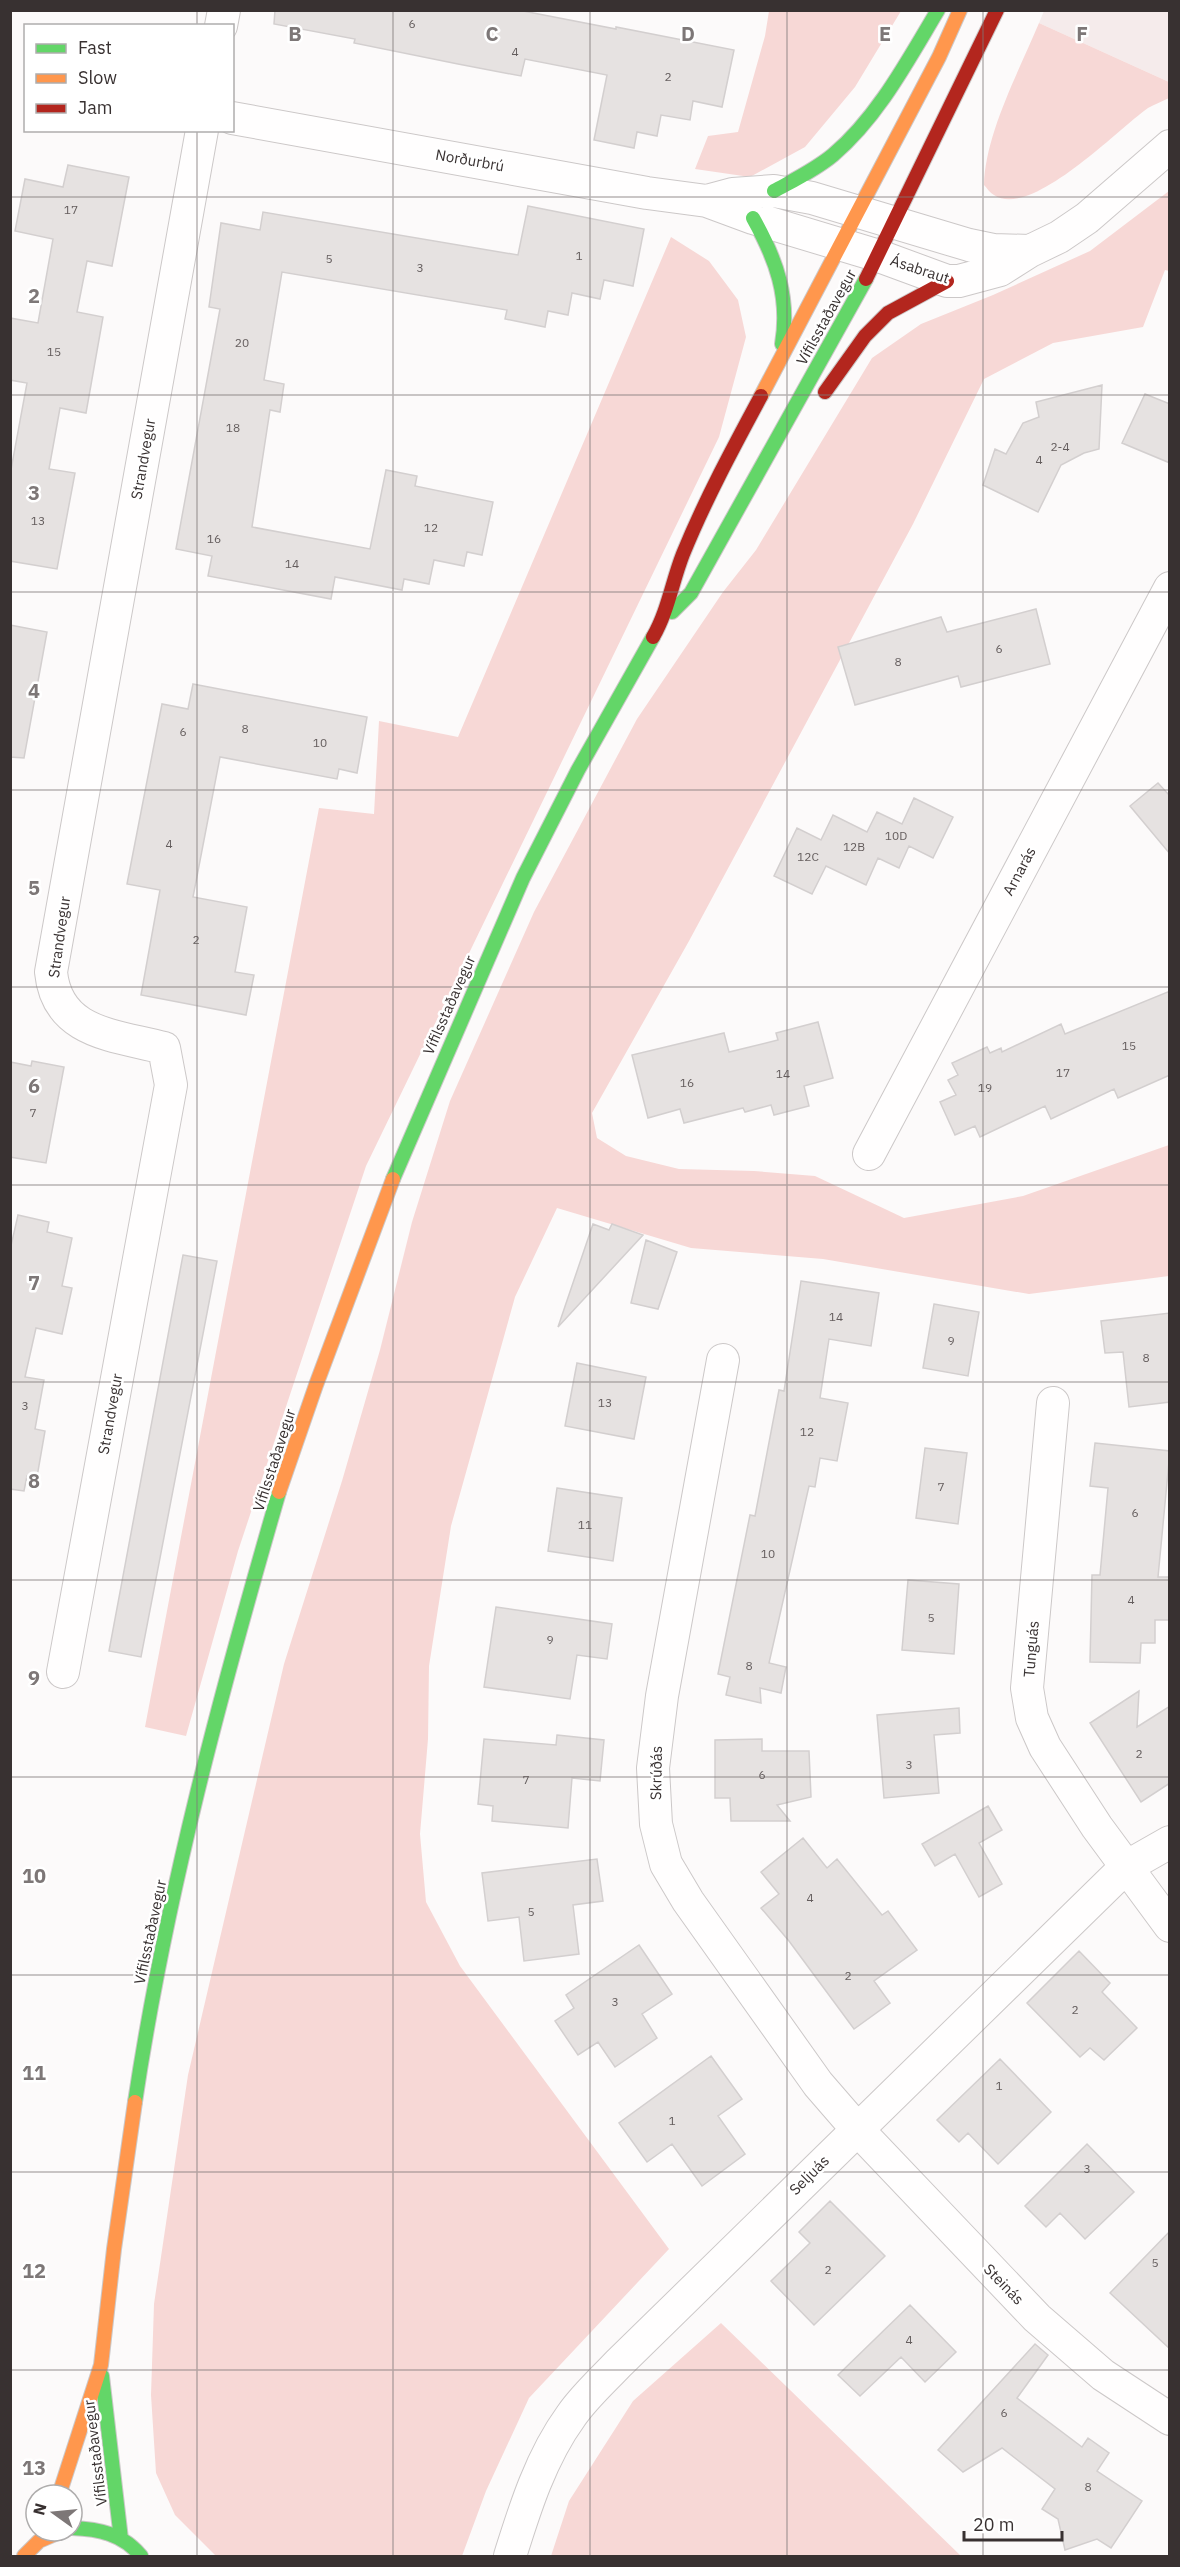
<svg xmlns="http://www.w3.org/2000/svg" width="1180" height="2567" viewBox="0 0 1180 2567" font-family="'IBM Plex Sans',sans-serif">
<rect width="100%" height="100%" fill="#fcfafa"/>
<!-- built -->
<path fill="#f5ebeb" d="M1044,11H1169V82L1039,23Z"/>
<!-- green -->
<path fill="#f7d8d6" d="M769,11H901L855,87L805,147L750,177L695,169L708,136L738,132L765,36Z
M1039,23L1169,82V98C1163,101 1155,104 1148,108C1119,128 1031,220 994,195C990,193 987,188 984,185C985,134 1019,71 1039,23Z
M1169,191V271L1165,270L1143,327L1053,343L984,379L913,524L689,941L592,1113L597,1138L626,1156L679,1169L754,1171L815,1176L904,1218L1023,1196L1169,1145V1276L1029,1294L823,1259L691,1248L557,1208L515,1297L451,1526L429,1666L428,1739L420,1834L426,1902L460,1966L669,2249L529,2398L486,2491L462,2556H216L175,2515L156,2473L151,2395L154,2304L188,2075L284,1664L342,1481L380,1350L412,1222L450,1101L534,912L637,719L723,592L756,550L872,358L921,324L993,295L1090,251Z
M671,237L709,261L738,300L746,337L719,437L366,1166L238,1551L186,1736L145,1727L319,808L374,814L379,721L458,737Z
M721,2323L961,2556H551L569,2501L633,2401Z"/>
<!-- building -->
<path fill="#e6e2e1" stroke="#d3cfcf" stroke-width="1.5" d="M275,10H518L616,29V27L734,50L722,107L693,101L690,120L661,115L657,136L637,132L634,148L594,140L607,75L525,59L521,76L458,64L354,43L355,39L274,24Z
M68,165L129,177L112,266L87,261L77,312L103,317L86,413L60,408L49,469L75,473L57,569L10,561V475L27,383L10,380V318L38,323L53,239L15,231L25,179L63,187Z
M528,206L644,229L633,286L604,280L600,299L572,293L568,315L548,311L545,327L505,319L507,310L282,272L264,380L284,384L280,412L270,410L252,527L370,549L386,470L417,476L415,486L493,502L482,555L467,552L464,566L434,560L429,584L404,579L402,590L335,577L331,599L208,576L212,556L176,549L220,309L209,307L221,223L260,230L263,212L518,255Z
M1102,385L1099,449L1084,453L1061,465L1038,512L983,485L995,449L1006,454L1023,423L1039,417L1036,402Z
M1145,394L1170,404V463L1122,443Z
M1036,609L1050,664L961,687L958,676L855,705L838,647L941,617L947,632Z
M10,625L47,632L24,758L10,757Z
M193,684L367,717L357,773L339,769L337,779L220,757L193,897L247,907L235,972L254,975L246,1015L141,995L160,890L127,884L162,704L188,709Z
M1158,783L1170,796V854L1130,806Z
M914,798L953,817L933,858L909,846L899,868L878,858L866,885L826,866L812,894L774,876L797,828L821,840L833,815L867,832L877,812L902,824Z
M1170,991V1075L1118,1098L1114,1089L1051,1119L1045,1106L980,1137L975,1126L955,1135L940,1102L956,1095L948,1080L958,1075L952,1063L987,1047L990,1053L1001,1048L1002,1052L1061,1024L1065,1034Z
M818,1022L833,1078L804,1086L809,1106L774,1115L771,1105L745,1112L743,1108L684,1123L680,1109L648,1118L632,1055L724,1033L729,1052L778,1040L776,1033Z
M32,1061L64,1067L46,1163L10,1157V1062L31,1066Z
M18,1215L49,1222L47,1232L72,1238L62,1286L72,1288L62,1334L36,1328L25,1377L44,1380L35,1429L45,1431L37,1477L27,1476L24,1491L10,1489V1250Z
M593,1224L609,1230L612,1224L643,1235L558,1327Z
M646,1240L677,1252L658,1309L631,1303Z
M183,1255L217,1261L141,1657L109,1651Z
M801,1281L879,1293L871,1346L829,1339L820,1398L848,1403L837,1461L820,1458L815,1487L809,1486L769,1663L786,1667L781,1693L760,1688L761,1703L726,1695L730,1677L718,1674L750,1515L755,1516L779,1390L784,1391Z
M934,1304L979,1312L968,1376L923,1368Z
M1170,1313V1402L1129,1407L1123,1352L1105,1353L1101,1321Z
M577,1363L646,1377L634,1439L565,1426Z
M1095,1443L1170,1451L1158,1577H1170V1620H1155V1643H1141L1140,1663L1090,1662L1092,1575H1100L1108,1488L1090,1486Z
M925,1448L967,1453L958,1524L916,1518Z
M557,1488L622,1498L613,1561L548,1551Z
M908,1580L959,1584L954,1654L902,1650Z
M496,1607L612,1624L607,1659L577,1655L570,1699L484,1687Z
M1139,1691L1137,1727L1170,1706V1783L1141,1802L1090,1723Z
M959,1708L960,1733L934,1735L939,1793L884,1798L877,1715Z
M557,1735L604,1740L600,1781L572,1778L568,1828L492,1821L493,1806L478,1804L484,1739L556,1745Z
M762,1739V1751H809L811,1797L777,1805L790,1821H731L730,1798H715V1740Z
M988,1806L1002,1830L979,1843L1002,1884L979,1897L955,1854L935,1866L922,1844Z
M803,1838L827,1868L837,1859L882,1915L888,1911L917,1950L874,1981L890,2003L854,2029L789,1941L761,1908L779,1894L761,1872Z
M597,1859L603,1901L573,1905L579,1954L524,1961L519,1917L488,1921L482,1873Z
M639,1945L672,1994L642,2014L657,2038L615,2067L598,2042L578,2055L555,2021L574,2008L566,1995Z
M1079,1951L1110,1983L1102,1992L1137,2028L1104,2060L1090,2048L1080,2057L1027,2003Z
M711,2056L742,2099L718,2116L745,2154L702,2186L672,2144L647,2162L619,2123Z
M1000,2059L1051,2112L998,2164L968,2133L959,2142L937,2120Z
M1087,2144L1134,2192L1085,2239L1060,2213L1046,2227L1025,2206Z
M830,2201L885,2256L814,2325L771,2281L810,2243L799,2232Z
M1170,2231V2349L1110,2293Z
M910,2305L956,2352L925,2382L901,2357L860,2396L838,2375Z
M1035,2344L1048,2355L1017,2398L1082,2447L1088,2438L1109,2453L1097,2471L1142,2501L1111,2548L1097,2539L1065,2550L1058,2519L1042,2509L1055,2489L1002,2448L963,2472L938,2450Z"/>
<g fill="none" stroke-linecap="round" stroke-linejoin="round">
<defs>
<path id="street" d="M221,26L224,10
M232,118L647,193L707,201L753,218L879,256L947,281H959L1000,270L1030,251L1059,237L1087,218L1170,146
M707,201L733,194L774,191L812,198L969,245L993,250L1030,251
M869,1154L1170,588
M723,1360L662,1696L653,1768L656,1824L666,1864L688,1901L818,2084L857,2129L1037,2318L1103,2375L1170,2419
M1053,1403L1027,1688L1032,1718L1045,1747L1097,1827L1170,1926
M63,1672L171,1085L164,1048C115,1035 57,1034 51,972L202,130
M510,2556C525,2508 541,2457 571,2416C584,2397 602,2381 618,2364L1126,1867L1170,1842"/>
<path id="fast" d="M774,191C794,180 815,170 833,155C878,117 908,60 938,10
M753,218C776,259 790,297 782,344
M672,612L691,593L866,279
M393,1179L523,878L578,770L653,637
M135,2102C166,1895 221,1692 279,1492
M102,2376L121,2539
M72,2528C99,2529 123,2534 141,2556"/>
<path id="slow" d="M761,396L939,57L960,10
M279,1492L316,1385L393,1179
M59,2495L101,2365L114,2249L135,2102
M24,2556L39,2541L62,2531"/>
<path id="jam" d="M866,279L997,10
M825,392L865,336L888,313L947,281
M653,637C668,611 672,582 683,554C705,500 733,448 761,396"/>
</defs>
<!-- street casing -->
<use href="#street" stroke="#ccc8c8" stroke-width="34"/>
<!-- fast casing -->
<use href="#fast" stroke="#ccc8c8" stroke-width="16"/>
<!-- slow casing -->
<use href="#slow" stroke="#ccc8c8" stroke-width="16"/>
<!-- jam casing -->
<use href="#jam" stroke="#ccc8c8" stroke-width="16"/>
<!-- street -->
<use href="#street" stroke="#fffefe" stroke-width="32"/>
<!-- fast -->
<use href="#fast" stroke="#63d668" stroke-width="14"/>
<!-- slow -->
<use href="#slow" stroke="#ff974d" stroke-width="14"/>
<!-- jam -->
<use href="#jam" stroke="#b3261e" stroke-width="14"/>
</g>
<!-- grid -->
<path fill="none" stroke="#7d7777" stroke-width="1.5" stroke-opacity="0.55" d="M197,10V26M393,10V2556M590,10V2556M787,10V2556M983,10V2556M197,130V2556M10,197H1170M10,395H1170M10,592H1170M10,790H1170M10,987H1170M10,1185H1170M10,1382H1170M10,1580H1170M10,1777H1170M10,1975H1170M10,2172H1170M10,2370H1170"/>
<g text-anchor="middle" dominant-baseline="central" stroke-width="5" stroke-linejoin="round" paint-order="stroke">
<!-- number labels -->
<g font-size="12" fill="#645d5d">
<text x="412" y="23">6</text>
<text x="515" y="51">4</text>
<text x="668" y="76">2</text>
<text x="71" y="209">17</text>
<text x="579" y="255">1</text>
<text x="329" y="258">5</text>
<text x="420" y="267">3</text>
<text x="242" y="342">20</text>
<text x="54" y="351">15</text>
<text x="233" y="427">18</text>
<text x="1060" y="446">2-4</text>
<text x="1039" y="459">4</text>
<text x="38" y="520">13</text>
<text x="431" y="527">12</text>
<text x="214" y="538">16</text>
<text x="292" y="563">14</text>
<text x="999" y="648">6</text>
<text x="898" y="661">8</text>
<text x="245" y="728">8</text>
<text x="183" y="731">6</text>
<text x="320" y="742">10</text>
<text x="896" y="835">10D</text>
<text x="169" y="843">4</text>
<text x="854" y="846">12B</text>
<text x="808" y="856">12C</text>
<text x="196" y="939">2</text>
<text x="1129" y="1045">15</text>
<text x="1063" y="1072">17</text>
<text x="783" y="1073">14</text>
<text x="687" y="1082">16</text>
<text x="985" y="1087">19</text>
<text x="33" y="1112">7</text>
<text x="836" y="1316">14</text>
<text x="951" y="1340">9</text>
<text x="1146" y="1357">8</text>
<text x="605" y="1402">13</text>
<text x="25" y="1405">3</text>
<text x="807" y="1431">12</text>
<text x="941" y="1486">7</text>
<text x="1135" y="1512">6</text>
<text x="585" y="1524">11</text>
<text x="768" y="1553">10</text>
<text x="1131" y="1599">4</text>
<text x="931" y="1617">5</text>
<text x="550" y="1639">9</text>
<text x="749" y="1665">8</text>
<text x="1139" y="1753">2</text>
<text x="909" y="1764">3</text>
<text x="762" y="1774">6</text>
<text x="526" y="1779">7</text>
<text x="810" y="1897">4</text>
<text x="531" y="1911">5</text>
<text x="848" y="1975">2</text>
<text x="615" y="2001">3</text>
<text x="1075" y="2009">2</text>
<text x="999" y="2085">1</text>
<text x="672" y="2120">1</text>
<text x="1087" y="2168">3</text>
<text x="1155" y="2262">5</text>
<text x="828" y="2269">2</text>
<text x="909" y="2339">4</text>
<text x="1004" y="2412">6</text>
<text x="1088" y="2486">8</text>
</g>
<!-- street labels -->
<g font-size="15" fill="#383131" stroke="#fff">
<text transform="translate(470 160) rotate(10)">Norðurbrú</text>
<text transform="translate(920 269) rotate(18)">Ásabraut</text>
<text transform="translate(826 317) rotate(-61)">Vífilsstaðavegur</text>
<text transform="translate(143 459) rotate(-80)">Strandvegur</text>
<text transform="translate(1019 871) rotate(-62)">Arnarás</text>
<text transform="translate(59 937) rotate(-82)">Strandvegur</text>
<text transform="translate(449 1005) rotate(-66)">Vífilsstaðavegur</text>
<text transform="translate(110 1414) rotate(-80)">Strandvegur</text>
<text transform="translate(274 1460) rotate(-72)">Vífilsstaðavegur</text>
<text transform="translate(1031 1649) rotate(-85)">Tunguás</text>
<text transform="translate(656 1773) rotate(-89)">Skrúðás</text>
<text transform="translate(150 1932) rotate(-78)">Vífilsstaðavegur</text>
<text transform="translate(809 2175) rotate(-45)">Seljuás</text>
<text transform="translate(1004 2284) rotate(46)">Steinás</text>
<text transform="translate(95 2453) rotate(-97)">Vífilsstaðavegur</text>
</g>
</g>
<g font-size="20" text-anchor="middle" font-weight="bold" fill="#7d7777" stroke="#fff" stroke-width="5" stroke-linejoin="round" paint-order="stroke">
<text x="295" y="41">B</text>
<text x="492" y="41">C</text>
<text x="688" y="41">D</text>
<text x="885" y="41">E</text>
<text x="1082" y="41">F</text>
<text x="34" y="303">2</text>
<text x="34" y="500">3</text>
<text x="34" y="698">4</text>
<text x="34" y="895">5</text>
<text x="34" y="1093">6</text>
<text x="34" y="1290">7</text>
<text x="34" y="1488">8</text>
<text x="34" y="1685">9</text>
<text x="34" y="1883">10</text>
<text x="34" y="2080">11</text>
<text x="34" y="2278">12</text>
<text x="34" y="2475">13</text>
</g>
<!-- border -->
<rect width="1180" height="2567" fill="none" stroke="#383131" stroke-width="24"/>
<!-- legend -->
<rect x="24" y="24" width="210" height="108" fill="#ffffff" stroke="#afadad" stroke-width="1.5"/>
<rect x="36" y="44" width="30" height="9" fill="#63d668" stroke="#afadad" stroke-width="1.5"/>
<text x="78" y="54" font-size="18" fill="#383131">Fast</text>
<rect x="36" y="74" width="30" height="9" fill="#ff974d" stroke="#afadad" stroke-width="1.5"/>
<text x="78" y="84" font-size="18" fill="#383131">Slow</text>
<rect x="36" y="104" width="30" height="9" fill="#b3261e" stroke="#afadad" stroke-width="1.5"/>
<text x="78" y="114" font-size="18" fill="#383131">Jam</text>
<!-- north arrow -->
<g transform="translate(54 2513) rotate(285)"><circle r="28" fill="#ffffff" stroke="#afadad" stroke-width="1.5"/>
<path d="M0-4.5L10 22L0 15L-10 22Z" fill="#7d7777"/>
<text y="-9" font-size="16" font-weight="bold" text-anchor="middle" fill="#383131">N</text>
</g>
<!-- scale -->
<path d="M964 2531v9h98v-9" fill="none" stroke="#383131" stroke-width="3"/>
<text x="973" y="2531" font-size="18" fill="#383131" stroke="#ffffff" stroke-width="4.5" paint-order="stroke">20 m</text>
</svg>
